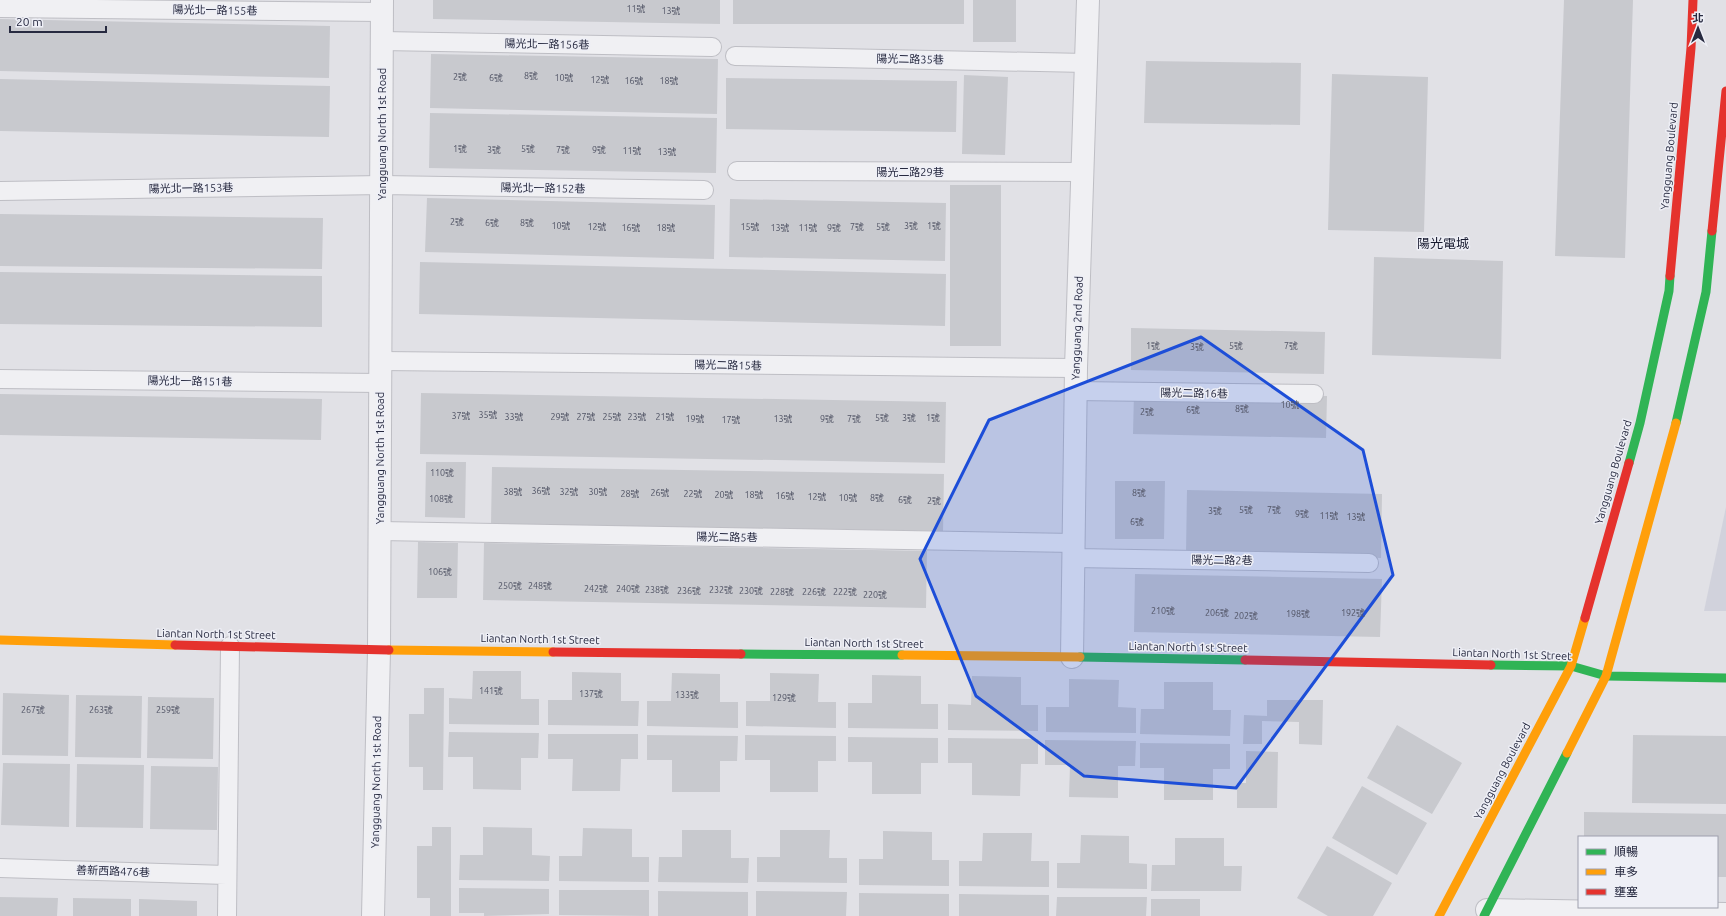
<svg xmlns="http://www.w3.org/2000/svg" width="1726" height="916" viewBox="0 0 1726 916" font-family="Ubuntu,'Noto Sans TC',sans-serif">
<rect width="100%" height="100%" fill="#e1e1e6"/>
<!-- built -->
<path fill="#d1d2dc" d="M1726,507V611H1704Z"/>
<!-- building -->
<path fill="#c8c9ce" d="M433,0H720V24L433,19Z
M733,0H964V24H733Z
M973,0H1016V42H973Z
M1564,0H1633L1625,258L1555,256Z
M0,19L330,26L329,78L0,71Z
M431,54L718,59L717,114L430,108Z
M1146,61L1301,63L1300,125L1144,123Z
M1332,74L1428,77L1424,232L1328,230Z
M964,75L1008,77L1005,155L962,154Z
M726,78L957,81L956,132L726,129Z
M0,79L330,86L329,137L0,131Z
M430,113L717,118L716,173L429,168Z
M950,185H1001V346H950Z
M427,198L715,205L714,259L425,252Z
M730,199L946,203L945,261L729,257Z
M0,214L323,218L322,269L0,266Z
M1374,257L1503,261L1501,359L1372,355Z
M420,262L946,274L945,326L419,314Z
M0,272L322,276V327L0,324Z
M1131,328L1325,332L1324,374L1131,370Z
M421,393L946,402L945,463L420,454Z
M1134,393L1327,396L1326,438L1133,434Z
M0,394L322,399L321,440L0,435Z
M426,462H466L465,518L425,517Z
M492,467L944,474L943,531L491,524Z
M1115,481H1165L1164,539H1115Z
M1187,490L1382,494L1381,558L1186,553Z
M418,542L458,543L457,598H417Z
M484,543L927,551L926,608L483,600Z
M1135,574L1382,579L1380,637L1134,632Z
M473,671H521V699H539V725L449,724V698L472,699Z
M572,672L621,673V701H639L638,726L548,725V700H572Z
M672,673L720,674V702H738V728L647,726V701H671Z
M770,673L819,674L818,702H836V728L746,726V701H770Z
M872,675L921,676V704H938V729L848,728V703H872Z
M972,676L1021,677V705H1038V731L948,730V704L971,705Z
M1069,679L1119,680L1118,707L1136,708V733L1046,732V707H1069Z
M1164,682H1213V710H1231L1230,736L1140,734L1141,709H1164Z
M424,688H444L443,790H423V767H409V714H424Z
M3,693L69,695L68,756L2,755Z
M76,695L142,696L141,758L75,757Z
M148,697L214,698L213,759L147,758Z
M1267,700H1323L1322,745L1299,744V722L1262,721V744H1243L1244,715L1267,716Z
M1397,725L1462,763L1432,814L1367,778Z
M449,732L539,733L538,758H521V790L473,789V757H448Z
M548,734H638V759H621L620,791H572L573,759H548Z
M647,735L738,736L737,761H720V792H672V760H647Z
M745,735L836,736V761H818V792H770V760H745Z
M1633,735L1726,736V804L1632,803Z
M848,737L938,738V763H921V794H872V762H848Z
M948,738L1038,739V764H1021L1020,796L972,795V763H948Z
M1045,740L1136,741L1135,766H1118V798L1069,797L1070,765H1045Z
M1140,743L1230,744V769H1213V800H1164V768H1140Z
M1246,751L1278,752L1277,808H1237V783H1246Z
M3,763L70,764L69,827L1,825Z
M77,764L144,765L143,828L76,827Z
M151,766L218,767L217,830L150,829Z
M1362,786L1427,823L1397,875L1332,838Z
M1584,812L1726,814V877H1717V837H1584Z
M432,827H451V916H430V898H417V846H432Z
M483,827L532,828V855L550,856L549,881L459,880L460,855H483Z
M583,828L632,829V857H649V882L559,881V856H582Z
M682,830H731V858H749L748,883L658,882L659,857H682Z
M780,830H830L829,858H847V883L757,882V857H780Z
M883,831L932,832V860H949V886L859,885V859H883Z
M983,833H1032L1031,861H1049V887L959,886V861H982Z
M1081,835L1129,836V863L1147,864V889L1057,888V863H1080Z
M1175,838H1224V866H1242L1241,891H1151L1152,865H1175Z
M1327,846L1392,883L1373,916H1328L1297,898Z
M459,888L549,889V914L484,916V913H459Z
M559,890H649V916L559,915Z
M658,891L748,892V916H658Z
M756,891L847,892L846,916H756Z
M859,893L949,894V916H859Z
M959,894L1049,895V916H959Z
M0,897L58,898L57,916H0Z
M1057,897H1147L1146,916H1056Z
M73,898L131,899V916H73Z
M139,899L197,901V916H139Z
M1151,899H1200V916H1151Z"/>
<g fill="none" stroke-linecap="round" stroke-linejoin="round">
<defs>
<path id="lane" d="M0,8L382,12
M382,41L712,47
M735,56L1086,63
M737,171L1083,172
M0,191L382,185L704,190
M381,361L1076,368
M0,379L381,383
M1075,391L1314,394
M380,531L1074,543
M1074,558L1369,563
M0,868L226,875
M227,916L230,646"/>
<path id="street" d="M1072,657L1076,368L1088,0
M1487,910L1726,914
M373,916L379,650L382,0"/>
</defs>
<!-- lane casing -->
<use href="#lane" stroke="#bebec4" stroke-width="20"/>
<!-- street casing -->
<use href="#street" stroke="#bebec4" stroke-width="24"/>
<!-- lane -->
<use href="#lane" stroke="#f0f0f3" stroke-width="18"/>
<!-- street -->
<use href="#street" stroke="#f0f0f3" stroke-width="22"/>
<!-- fast -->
<path stroke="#30b455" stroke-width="9" d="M1676,423L1706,292L1712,231
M1629,463L1640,423L1669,291L1670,276
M741,654L902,655
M1080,657L1245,660
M1491,665L1571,666L1606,676L1726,678
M1484,916L1567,753"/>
<!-- slow -->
<path stroke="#ff9f0a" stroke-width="9" d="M0,640L175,645
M389,650L553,652
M902,655L1080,657
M1567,753L1606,676L1676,423
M1439,916L1571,666L1585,618"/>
<!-- jam -->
<path stroke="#e5322d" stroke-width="9" d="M1712,231L1726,91
M1670,276L1691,48L1693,0
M1585,618L1629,463
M175,645L389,650
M553,652L741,654
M1245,660L1491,665"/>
</g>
<!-- marked area -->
<path fill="#1d4ed8" fill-opacity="0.2" stroke="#1d4ed8" stroke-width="3" stroke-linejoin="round" d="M1201,337L1363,450L1393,575L1236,788L1084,776L976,696L920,559L989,420Z"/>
<g text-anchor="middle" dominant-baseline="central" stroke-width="3" stroke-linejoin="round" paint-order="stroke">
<!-- number labels -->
<g font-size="9" fill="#515465">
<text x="636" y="9">11號</text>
<text x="671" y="11">13號</text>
<text x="531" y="76">8號</text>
<text x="460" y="77">2號</text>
<text x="496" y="78">6號</text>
<text x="564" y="78">10號</text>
<text x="600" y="80">12號</text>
<text x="634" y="81">16號</text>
<text x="669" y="81">18號</text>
<text x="460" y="149">1號</text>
<text x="528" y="149">5號</text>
<text x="494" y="150">3號</text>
<text x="563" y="150">7號</text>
<text x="599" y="150">9號</text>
<text x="632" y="151">11號</text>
<text x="667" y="152">13號</text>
<text x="457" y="222">2號</text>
<text x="492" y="223">6號</text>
<text x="527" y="223">8號</text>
<text x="561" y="226">10號</text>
<text x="911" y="226">3號</text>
<text x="934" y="226">1號</text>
<text x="597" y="227">12號</text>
<text x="750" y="227">15號</text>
<text x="857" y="227">7號</text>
<text x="883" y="227">5號</text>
<text x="631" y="228">16號</text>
<text x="666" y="228">18號</text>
<text x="780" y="228">13號</text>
<text x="808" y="228">11號</text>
<text x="834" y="228">9號</text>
<text x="1153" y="346">1號</text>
<text x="1236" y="346">5號</text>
<text x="1291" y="346">7號</text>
<text x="1197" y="347">3號</text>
<text x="1290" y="405">10號</text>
<text x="1242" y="409">8號</text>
<text x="1193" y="410">6號</text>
<text x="1147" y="412">2號</text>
<text x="488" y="415">35號</text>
<text x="461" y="416">37號</text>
<text x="514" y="417">33號</text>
<text x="560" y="417">29號</text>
<text x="586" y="417">27號</text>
<text x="612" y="417">25號</text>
<text x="637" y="417">23號</text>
<text x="665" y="417">21號</text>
<text x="882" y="418">5號</text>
<text x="909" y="418">3號</text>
<text x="933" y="418">1號</text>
<text x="695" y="419">19號</text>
<text x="783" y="419">13號</text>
<text x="827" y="419">9號</text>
<text x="854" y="419">7號</text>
<text x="731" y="420">17號</text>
<text x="442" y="473">110號</text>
<text x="541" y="491">36號</text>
<text x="513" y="492">38號</text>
<text x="569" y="492">32號</text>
<text x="598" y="492">30號</text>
<text x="660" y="493">26號</text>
<text x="1139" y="493">8號</text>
<text x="630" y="494">28號</text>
<text x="693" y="494">22號</text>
<text x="724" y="495">20號</text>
<text x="754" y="495">18號</text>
<text x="785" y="496">16號</text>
<text x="817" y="497">12號</text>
<text x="848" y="498">10號</text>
<text x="877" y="498">8號</text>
<text x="441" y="499">108號</text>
<text x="905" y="500">6號</text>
<text x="934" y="501">2號</text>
<text x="1246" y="510">5號</text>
<text x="1274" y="510">7號</text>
<text x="1215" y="511">3號</text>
<text x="1302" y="514">9號</text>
<text x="1329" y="516">11號</text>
<text x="1356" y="517">13號</text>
<text x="1137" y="522">6號</text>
<text x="440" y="572">106號</text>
<text x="510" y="586">250號</text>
<text x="540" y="586">248號</text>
<text x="596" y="589">242號</text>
<text x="628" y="589">240號</text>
<text x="657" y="590">238號</text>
<text x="721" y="590">232號</text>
<text x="689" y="591">236號</text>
<text x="751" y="591">230號</text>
<text x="782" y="592">228號</text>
<text x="814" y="592">226號</text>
<text x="845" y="592">222號</text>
<text x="875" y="595">220號</text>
<text x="1163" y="611">210號</text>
<text x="1217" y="613">206號</text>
<text x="1353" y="613">192號</text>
<text x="1298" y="614">198號</text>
<text x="1246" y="616">202號</text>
<text x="491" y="691">141號</text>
<text x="591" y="694">137號</text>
<text x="687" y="695">133號</text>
<text x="784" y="698">129號</text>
<text x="33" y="710">267號</text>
<text x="101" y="710">263號</text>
<text x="168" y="710">259號</text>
</g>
<!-- street labels -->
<g font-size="11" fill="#272a40" stroke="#eeeff6">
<text transform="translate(215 10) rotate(1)">陽光北一路155巷</text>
<text transform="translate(547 44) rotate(1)">陽光北一路156巷</text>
<text transform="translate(910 59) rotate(1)">陽光二路35巷</text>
<text transform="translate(382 134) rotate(-90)">Yangguang North 1st Road</text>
<text transform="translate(1669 156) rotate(-85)">Yangguang Boulevard</text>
<text x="910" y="172">陽光二路29巷</text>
<text transform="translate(191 188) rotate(-1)">陽光北一路153巷</text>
<text transform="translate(543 188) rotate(1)">陽光北一路152巷</text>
<text transform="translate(1077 328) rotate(-88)">Yangguang 2nd Road</text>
<text transform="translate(728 365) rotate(1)">陽光二路15巷</text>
<text transform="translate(190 381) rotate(1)">陽光北一路151巷</text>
<text transform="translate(1194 393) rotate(1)">陽光二路16巷</text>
<text transform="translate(380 458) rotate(-90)">Yangguang North 1st Road</text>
<text transform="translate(1613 472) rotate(-74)">Yangguang Boulevard</text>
<text transform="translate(727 537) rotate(1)">陽光二路5巷</text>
<text transform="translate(1222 560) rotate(1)">陽光二路2巷</text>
<text transform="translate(216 634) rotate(1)">Liantan North 1st Street</text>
<text transform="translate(540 639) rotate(1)">Liantan North 1st Street</text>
<text transform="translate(864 643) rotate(1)">Liantan North 1st Street</text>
<text transform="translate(1188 647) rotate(1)">Liantan North 1st Street</text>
<text transform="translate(1512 654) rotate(2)">Liantan North 1st Street</text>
<text transform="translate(1502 771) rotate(-62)">Yangguang Boulevard</text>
<text transform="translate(376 782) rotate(-89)">Yangguang North 1st Road</text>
<text transform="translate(113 871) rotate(2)">善新西路476巷</text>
</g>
<!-- quarter labels -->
<g font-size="13" fill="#191c31" stroke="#eeeff6">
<text x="1443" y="243">陽光電城</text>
</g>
</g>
<!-- legend -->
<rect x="1578" y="836" width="140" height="72" fill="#eeeff6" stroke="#9ea0ad"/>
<rect x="1586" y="849" width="20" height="6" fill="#30b455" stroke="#9ea0ad"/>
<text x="1614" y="856" font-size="12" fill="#272a40">順暢</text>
<rect x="1586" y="869" width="20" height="6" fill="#ff9f0a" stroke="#9ea0ad"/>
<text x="1614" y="876" font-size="12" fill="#272a40">車多</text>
<rect x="1586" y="889" width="20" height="6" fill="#e5322d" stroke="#9ea0ad"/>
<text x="1614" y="896" font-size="12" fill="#272a40">壅塞</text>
<!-- north arrow -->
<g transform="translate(1698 28)" stroke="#eeeff6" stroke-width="3" paint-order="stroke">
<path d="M0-3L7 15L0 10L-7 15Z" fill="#272a40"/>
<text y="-6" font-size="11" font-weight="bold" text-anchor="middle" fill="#272a40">北</text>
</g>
<!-- scale -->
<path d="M10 26v6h96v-6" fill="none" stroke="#272a40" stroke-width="2"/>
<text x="16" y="26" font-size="12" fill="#272a40" stroke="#eeeff6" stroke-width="3" paint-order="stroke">20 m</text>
</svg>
